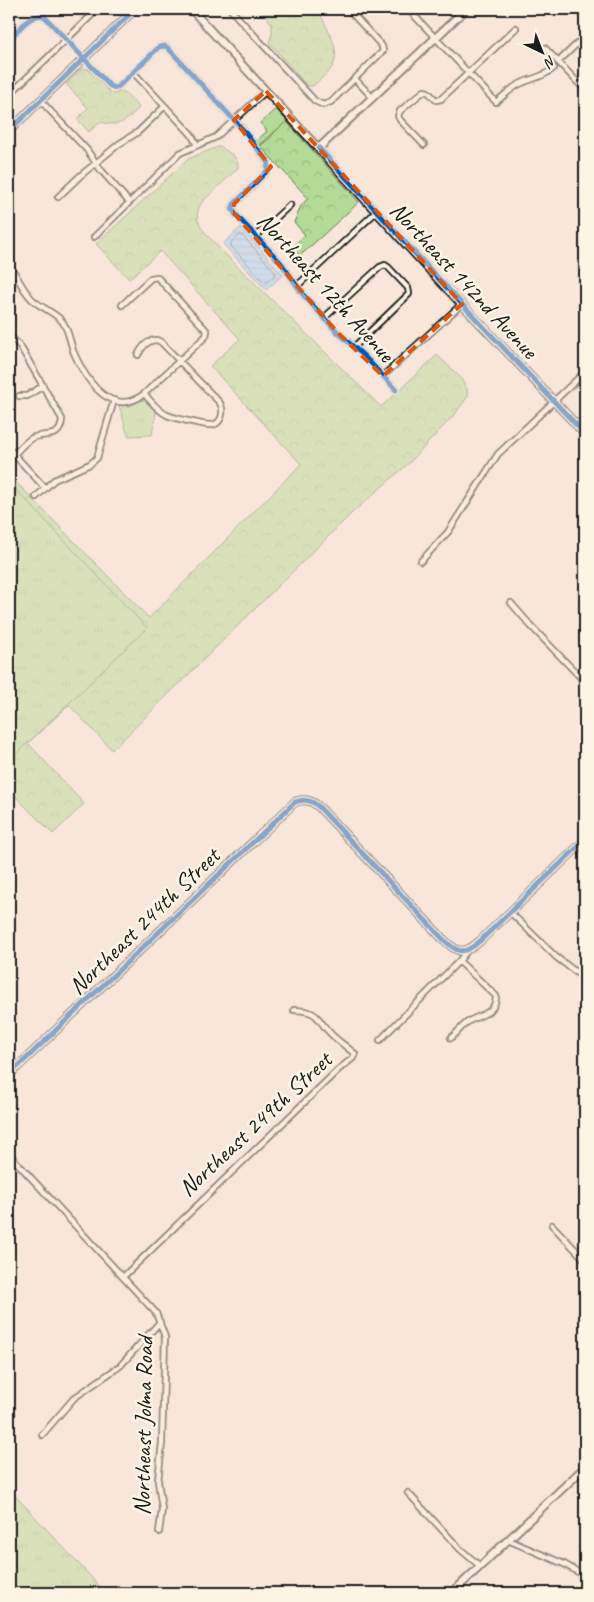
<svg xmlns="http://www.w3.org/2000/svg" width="594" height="1602" viewBox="0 0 594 1602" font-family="Caveat,sans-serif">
<defs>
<pattern id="forest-crowns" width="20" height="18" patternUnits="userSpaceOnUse" patternTransform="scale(1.25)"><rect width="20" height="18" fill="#b3da96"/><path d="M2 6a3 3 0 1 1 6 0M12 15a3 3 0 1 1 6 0" fill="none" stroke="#99ba81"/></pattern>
<pattern id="park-tufts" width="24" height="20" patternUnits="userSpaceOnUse" patternTransform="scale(1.25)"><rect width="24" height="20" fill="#b3da96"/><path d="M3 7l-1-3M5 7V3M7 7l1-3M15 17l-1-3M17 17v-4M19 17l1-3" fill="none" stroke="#99ba81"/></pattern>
<pattern id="water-rules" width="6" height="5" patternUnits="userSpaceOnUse" patternTransform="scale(1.25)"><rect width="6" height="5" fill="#a2d0fd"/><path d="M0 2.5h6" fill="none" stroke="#8bb2d8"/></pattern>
</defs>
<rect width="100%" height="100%" fill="#f7e6d9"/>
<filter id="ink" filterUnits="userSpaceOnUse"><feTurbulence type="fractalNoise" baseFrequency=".02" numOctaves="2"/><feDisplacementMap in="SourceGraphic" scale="10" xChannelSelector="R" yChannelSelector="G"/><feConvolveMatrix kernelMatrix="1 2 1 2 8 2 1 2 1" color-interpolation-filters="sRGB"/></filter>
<g filter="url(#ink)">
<!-- forest -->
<path fill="url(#forest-crowns)" stroke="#687b59" d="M260,9H319C324,27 342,47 333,66C329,73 319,80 313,86H307L269,42L272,34V24Z
M82,69H88L111,93L115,94L122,91L131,98L139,108C123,123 122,127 100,122L89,132L77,119L88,108L66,84Z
M285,120L359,202L300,256L292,247L305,235L294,222L301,206L308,198L260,146L269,139Z
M220,146L234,156L238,163V168L203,201C188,220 207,234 219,248L381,407L437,355L460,377L467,389L468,396L456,413L408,464L353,512L112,750L69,705L28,743L84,804L53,834L9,790V475L149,618L301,464L210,366L240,339L160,251L129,279L96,244L188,159Z"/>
<!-- park -->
<path fill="url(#park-tufts)" stroke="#687b59" d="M277,108L288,120L259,146L255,142L267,131L260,123Z
M143,400H145L156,412L152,435L128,436L119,405H131Z
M9,482L147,628L9,761Z
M9,1489L106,1593H9Z"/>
<!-- water -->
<path fill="url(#water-rules)" stroke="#6c88a3" d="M241,227L283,275L266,290L223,244Z"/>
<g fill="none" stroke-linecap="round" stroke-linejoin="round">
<!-- shore -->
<path stroke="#526476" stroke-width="1" d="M240,235L243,236L275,272V275L267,282H264L231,246V243Z"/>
<defs>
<path id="street" d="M230,9L315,101L323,105L331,102L383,51L382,46L348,9
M408,9L496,102C504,96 513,86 522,83C535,77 542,78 554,68
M9,40C18,31 30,13 44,16L110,86L115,88L119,86L159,47L165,46L168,48L244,131L268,163L267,171L234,204L232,209L235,214L281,263L304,296L337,332L363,355L396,390
M545,48L585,90
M558,62L585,36
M133,72L191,134L197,145
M355,79L373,98
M9,95L98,9
M40,100L87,150L100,169L129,202
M424,145L400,120L398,116L400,111L424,91L428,92L436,100L441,99L516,28
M58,197L80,176L119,144L138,132L165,106
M256,236L290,205
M94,237L180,153L216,137L266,91
M9,262C16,275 23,291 34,301C42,308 54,312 62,321C69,330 70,343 74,353C86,380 111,419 144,394L206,336L207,331L157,277L151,278L122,305
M297,286L377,211
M324,318L380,267L385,265L388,267L408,288L409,294L354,347
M9,335L20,346L62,419C61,441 45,432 32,438C25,442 19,449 14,455
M138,355C142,347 147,340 157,340L161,342L220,403C224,410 223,422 213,425C206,426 174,418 167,415C158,411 151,401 144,394
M383,376L462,304
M19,396H27L43,386
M9,449L45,488
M36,497L54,480L90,464L97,458L114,400
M421,561L448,532L498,454L585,372
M511,603L531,626L585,682
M510,912L556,957L585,979
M451,1038C457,1033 463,1025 469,1021C482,1014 496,1013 496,996L459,961
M380,1040L459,961L467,951
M9,1154L156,1313L165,1337L162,1443L158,1481L162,1509L159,1532
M552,1225L585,1260
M124,1276L339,1069L353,1058L355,1054C347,1047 338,1041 331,1034C315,1018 321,1011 294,1010
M42,1435L74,1398L120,1366L160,1322
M408,1493L460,1549L480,1566
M508,1540L564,1564L585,1576"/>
<path id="secondary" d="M191,9L435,276L585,434
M9,131L135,9
M319,148L466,9
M9,1075L295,802C306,798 313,801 320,808L442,938C457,953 463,956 480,941L585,840
M452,1593L585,1467"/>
</defs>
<!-- street casing -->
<use href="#street" stroke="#1c1c1c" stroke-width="8"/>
<!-- secondary casing -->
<use href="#secondary" stroke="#1c1c1c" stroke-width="10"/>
<!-- street -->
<use href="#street" stroke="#fcf5e5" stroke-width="4.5"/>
<!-- secondary -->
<use href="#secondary" stroke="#fcf5e5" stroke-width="6"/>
<defs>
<path id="cycleway" d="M9,40C18,31 30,13 44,16L110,86L115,88L119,86L159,47L165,46L168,48L244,131L268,163L267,171L234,204L232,209L235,214L281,263L304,296L337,332L363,355L396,390
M9,131L135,9
M319,148L462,304L585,434
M9,1075L295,802C306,798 313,801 320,808L442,938C457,953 463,956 480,941L585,840"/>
</defs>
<!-- cycleway casing -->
<use href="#cycleway" stroke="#fcf5e5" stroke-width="8"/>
<!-- cycleway -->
<use href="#cycleway" stroke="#0057b8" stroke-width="5"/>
</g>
</g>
<!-- marked area -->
<path d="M0 0H594V1602H0ZM266,91L462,304L383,376L337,332L233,212L234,204L271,167L234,120Z" fill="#f7e6d9" fill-opacity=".55" fill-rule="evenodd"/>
<path fill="none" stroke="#de560d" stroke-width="4" stroke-dasharray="10 6" stroke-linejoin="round" d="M266,91L462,304L383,376L337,332L233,212L234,204L271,167L234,120Z"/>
<g text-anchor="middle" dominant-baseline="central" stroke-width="5" stroke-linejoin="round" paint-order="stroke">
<!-- street labels -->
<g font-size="24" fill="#1c1c1c" stroke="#fcf5e5">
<text transform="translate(464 280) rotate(47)">Northeast 142nd Avenue</text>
<text transform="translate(326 287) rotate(48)">Northeast 12th Avenue</text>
<text transform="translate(144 921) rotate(-44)">Northeast 244th Street</text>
<text transform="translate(255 1124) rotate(-43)">Northeast 249th Street</text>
<text transform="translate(143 1426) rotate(-89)">Northeast Jolma Road</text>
</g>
</g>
<!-- margin -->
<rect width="594" height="1602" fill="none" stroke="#fcf5e5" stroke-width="30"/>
<rect x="15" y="15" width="564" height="1572" fill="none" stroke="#1c1c1c" stroke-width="2" filter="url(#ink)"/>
<!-- north arrow -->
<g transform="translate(542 52) rotate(137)" stroke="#fcf5e5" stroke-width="4" paint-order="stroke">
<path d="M0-4L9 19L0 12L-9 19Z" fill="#1c1c1c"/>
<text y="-8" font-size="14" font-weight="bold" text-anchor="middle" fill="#1c1c1c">N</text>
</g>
</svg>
